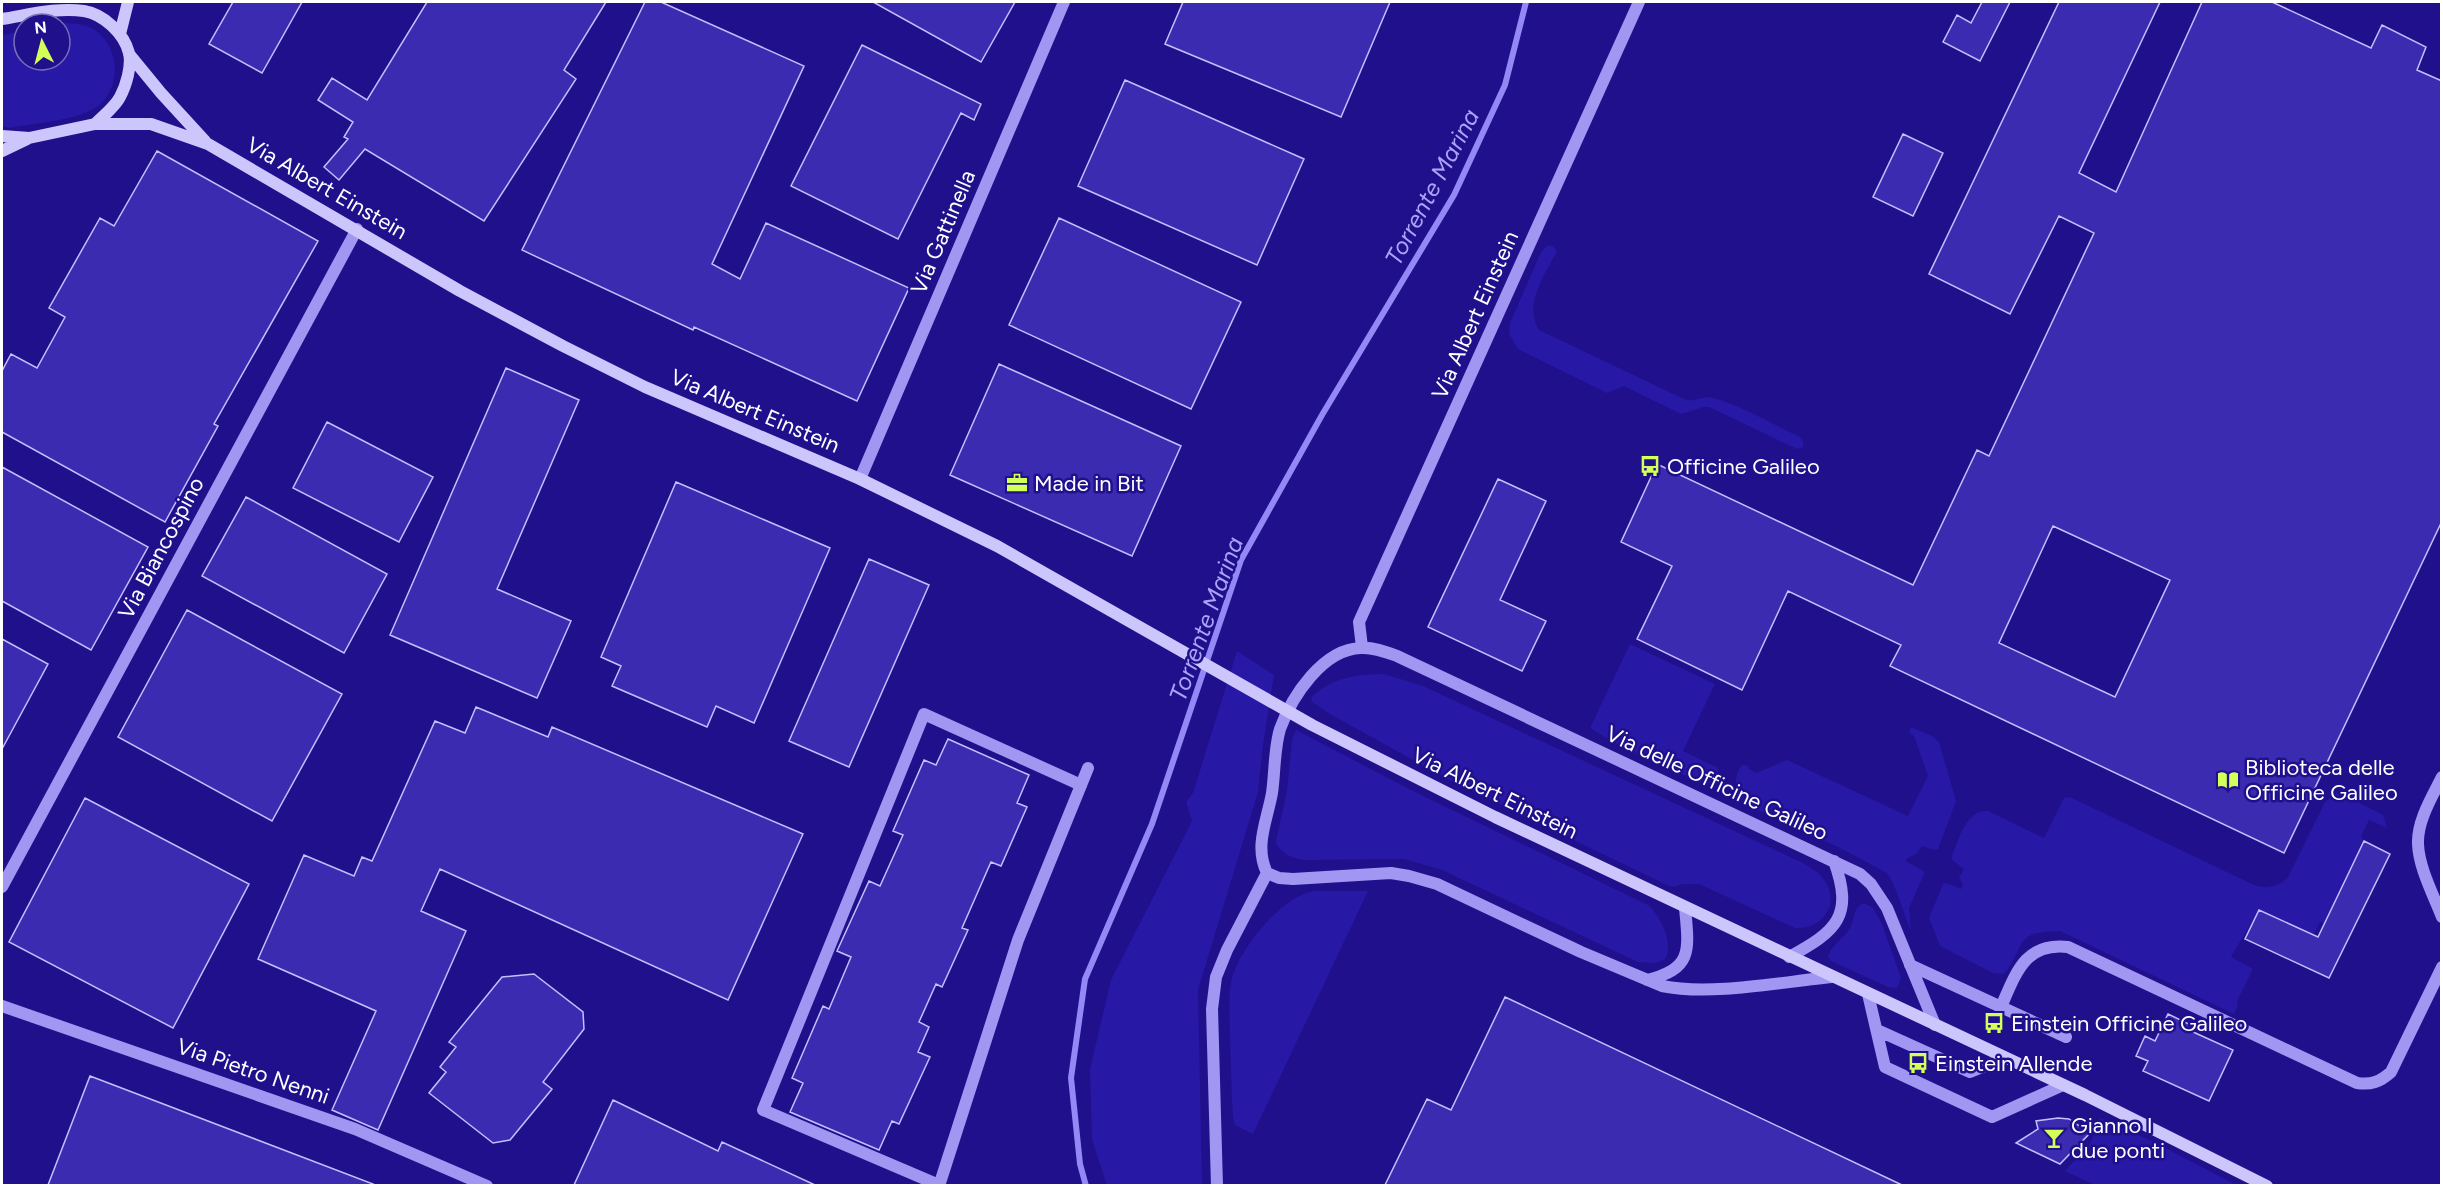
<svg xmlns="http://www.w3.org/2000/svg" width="2443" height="1187" viewBox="0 0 2443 1187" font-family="Figtree,sans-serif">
<rect width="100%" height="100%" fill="#20108c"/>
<!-- green -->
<path fill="#2718a6" d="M69,23C78,24 87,25 95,30C121,48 122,91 95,108C73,121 35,123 10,128L2,126V35L24,31V60H60V24Z
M1547,246H1553L1557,251C1545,275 1523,304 1539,330L1686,400C1695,402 1704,395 1713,398C1743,406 1772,424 1800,437L1803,441V447L1797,449L1709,407H1704L1681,414L1624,386L1607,393L1518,349L1509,334L1510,323L1541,252Z
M1630,644L1715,684L1683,751L1718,768L1717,778L1708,786L1615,743L1590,728Z
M1237,651L1274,675L1263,745L1258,792L1198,990L1202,1185L1107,1186L1092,1139L1090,1069L1111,980L1192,821L1186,802L1193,793Z
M1384,674L1423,686L1803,863C1811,868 1820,873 1825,881C1841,905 1821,930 1795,928L1699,884H1682L1674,887L1667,885L1451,781L1330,714L1312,702L1311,698C1330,678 1357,674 1384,674Z
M1911,727L1932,736L1939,742L1956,801L1938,849L1934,850L1922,846L1916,854L1906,859V861L1925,872L1909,908L1911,931L1893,883L1887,873L1840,848L1742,803C1733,794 1734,774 1742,765L1749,766L1748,768L1756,773L1787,760L1908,816L1928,776L1914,736L1909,733Z
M1296,730L1413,791L1650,906C1661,919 1674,942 1665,959L1655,963L1638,962L1442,870L1404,859L1306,860C1293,859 1283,855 1276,843L1277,836L1287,791L1292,739Z
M2334,793L2344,795L2383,815L2387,828L2369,820L2361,836L2364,841L2325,923L2320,922L2314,934L2259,910L2231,957L2253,969L2237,1001L2238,1006L2234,1014L2060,931C2017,932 2026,941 2007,971L2003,974L1993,973L1940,946L1929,918L1943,884L1946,883L1961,889L1963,885L1959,877L1964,869L1952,860V856C1959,839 1966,809 1988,811L2044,838L2064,798L2070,797L2254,885C2267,889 2279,887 2288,877L2324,804Z
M1314,891H1368L1253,1134L1235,1125L1233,1117C1231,1090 1231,1062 1230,1034C1230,1018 1228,999 1231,983C1237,951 1281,896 1314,891Z
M1864,903L1873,908L1882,924L1901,978L1897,988L1888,987L1831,961L1828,956C1831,946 1844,938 1850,928C1855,919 1853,907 1864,903Z
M2100,1118L2156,1143L2236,1185H2095L2065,1171L2090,1144Z"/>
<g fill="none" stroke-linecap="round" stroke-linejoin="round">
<!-- stream -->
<path stroke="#9388f6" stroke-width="6" d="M1086,1186L1080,1164L1071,1078L1085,979L1152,824L1241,560L1322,415L1454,195L1505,85L1526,2"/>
</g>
<!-- building -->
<path fill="#3b2bb0" stroke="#c5befd" stroke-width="1.5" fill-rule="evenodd" d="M233,2H302L262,73L209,44Z
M427,2H606L564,70L576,79L484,221L365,149L339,180L324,167L348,139L344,137L353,122L318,100L332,78L367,100Z
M645,2H661L804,66L712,264L740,279L766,223L909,288L857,401L694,327L693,330L522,250Z
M873,2H1015L981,62Z
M1183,2H1390L1341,117L1165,44Z
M1982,2H2010L1980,61L1943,42L1957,15L1971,23Z
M2059,2H2160L2079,173L2116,192L2202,2H2272L2371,48L2382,25L2426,47L2417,70L2442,81V521L2284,853L1890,666L1901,645L1788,591L1742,690L1637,639L1672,566L1621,542L1657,464L1913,585L1977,450L1989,456L2094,233L2059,216L2010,314L1929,274ZM2053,526L2170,580L2115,697L1999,643Z
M862,45L981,104L974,120L961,113L898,239L791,186Z
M1125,80L1304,159L1257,265L1078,186Z
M1903,134L1943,153L1913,216L1873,197Z
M157,151L318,241L214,424L218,426L165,522L2,432V371L11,354L37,368L65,317L49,308L100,218L114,226Z
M1059,218L1241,302L1191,409L1009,325Z
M999,364L1181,446L1132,556L950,475Z
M506,368L579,400L497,589L571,621L537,698L390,635Z
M327,422L433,477L399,542L293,488Z
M2,467L148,547L91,650L2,601Z
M1498,479L1546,501L1500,600L1546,621L1522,671L1428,627Z
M676,482L830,548L754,723L716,706L707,727L612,686L621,666L601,657Z
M246,497L387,574L344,653L202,576Z
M869,559L929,585L849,767L789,741Z
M187,610L342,694L272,821L118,737Z
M2,639L48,664L2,749Z
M476,707L548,737L552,727L803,834L728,1000L440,869L421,911L466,931L378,1130L332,1110L376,1011L258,959L304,855L354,876L362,857L372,861L435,721L465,733Z
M948,739L1029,775L1017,803L1027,807L1001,866L991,862L962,928L968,930L942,987L936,984L919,1022L929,1027L918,1052L930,1057L899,1124L892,1121L879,1150L790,1112L803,1083L792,1078L823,1006L829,1009L851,957L837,951L869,881L880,886L903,835L893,831L924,760L936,765Z
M85,798L249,884L173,1028L9,942Z
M2364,841L2390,854L2329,978L2245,939L2259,910L2318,937Z
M534,974L583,1012L584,1029L543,1082L552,1089L510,1140L493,1143L429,1093L446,1072L440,1067L456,1047L449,1042L502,977Z
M1505,997L1902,1185H1385L1427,1099L1451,1110Z
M2168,1014L2193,1026L2191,1031L2233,1050L2209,1101L2143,1071L2148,1061L2136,1056L2145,1036L2155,1041Z
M90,1076L373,1184L372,1185H48Z
M613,1100L718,1151L722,1142L815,1185H574Z
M2058,1118L2069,1119L2090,1133L2060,1164L2016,1143L2038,1129L2036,1121Z"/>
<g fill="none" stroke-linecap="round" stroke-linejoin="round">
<!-- lane -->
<path stroke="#a197f2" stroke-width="12" d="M939,1185L763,1110L924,714L1081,785"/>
<!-- street -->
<path stroke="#a197f2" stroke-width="12" d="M860,479L1064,2
M1362,647L1359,622L1639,2
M2442,777C2432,797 2417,821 2418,844C2419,868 2433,894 2442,917
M2,887L357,229
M1789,957C1837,931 1854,916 1834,861
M1910,965L2066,1037
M1832,977C1781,982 1711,996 1662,986L1581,952L1437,884L1409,876L1391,873L1293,879L1279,878L1267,873C1254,846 1267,821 1272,793C1275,772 1274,749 1280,729C1292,696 1323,649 1361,648C1373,647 1386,652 1397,656L1860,874L1871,884L1887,908L1935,1025
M1647,980C1693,969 1689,950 1685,908
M1868,994L1885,1067L1992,1117L2063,1085
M2,1006L355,1129L487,1186
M2001,1007C2016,973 2025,942 2068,947L2357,1083C2371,1085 2380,1082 2391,1072L2442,967
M1877,1030L1970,1072L2005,1058
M939,1186L1018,940L1088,768
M1217,1186L1212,1009L1216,977L1227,950L1267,873"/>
<!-- secondary -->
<path stroke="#cdc6fc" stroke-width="12" d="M2,19C28,15 57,7 84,11C103,14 124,33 129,53C132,66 126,86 120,97C115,107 103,116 95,124
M120,34L128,2
M129,54L161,93L205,141
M2,136L29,138L95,124H151L208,144L460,291L563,346L645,387L860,479L997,546L1312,725L1495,817L2085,1095L2267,1186
M2,151L27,139"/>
</g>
<!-- icons -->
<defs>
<symbol id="bus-bare" viewBox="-9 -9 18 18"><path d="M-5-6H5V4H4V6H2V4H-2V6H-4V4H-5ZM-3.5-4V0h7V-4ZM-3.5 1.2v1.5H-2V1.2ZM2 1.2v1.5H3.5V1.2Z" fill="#d2ff58" stroke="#20108c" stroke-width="2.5" paint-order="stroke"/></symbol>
<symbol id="office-bare" viewBox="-9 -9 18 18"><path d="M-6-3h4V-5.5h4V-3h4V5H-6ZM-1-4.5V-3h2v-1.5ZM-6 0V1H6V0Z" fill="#d2ff58" stroke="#20108c" stroke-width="2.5" paint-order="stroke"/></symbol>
<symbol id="library-bare" viewBox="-9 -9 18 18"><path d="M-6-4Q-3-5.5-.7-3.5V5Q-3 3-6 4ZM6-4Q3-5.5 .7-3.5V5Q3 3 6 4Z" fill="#d2ff58" stroke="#20108c" stroke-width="2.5" paint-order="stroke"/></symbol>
<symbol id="bar-bare" viewBox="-9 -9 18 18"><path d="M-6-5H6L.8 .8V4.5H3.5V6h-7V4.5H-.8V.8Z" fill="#d2ff58" stroke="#20108c" stroke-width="2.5" paint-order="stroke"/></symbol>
</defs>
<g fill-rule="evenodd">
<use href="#bus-bare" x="1635" y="451" width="30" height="30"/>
<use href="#office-bare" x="1002" y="468" width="30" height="30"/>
<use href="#library-bare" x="2213" y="765" width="30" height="30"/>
<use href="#bus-bare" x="1979" y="1008" width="30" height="30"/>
<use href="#bus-bare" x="1903" y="1048" width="30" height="30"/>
<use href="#bar-bare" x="2039" y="1123" width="30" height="30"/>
</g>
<g text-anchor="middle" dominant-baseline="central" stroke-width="5" stroke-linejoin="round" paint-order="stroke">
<!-- street labels -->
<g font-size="22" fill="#fff" stroke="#20108c">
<text transform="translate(327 188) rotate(30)">Via Albert Einstein</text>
<text transform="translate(943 232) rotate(-67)">Via Gattinella</text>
<text transform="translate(1475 315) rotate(-66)">Via Albert Einstein</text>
<text transform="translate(755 411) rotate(23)">Via Albert Einstein</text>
<text transform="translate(161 548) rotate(-62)">Via Biancospino</text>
<text transform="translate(1717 783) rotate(25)">Via delle Officine Galileo</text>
<text transform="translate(1495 793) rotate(26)">Via Albert Einstein</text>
<text transform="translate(253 1071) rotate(19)">Via Pietro Nenni</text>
</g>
<!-- poi labels -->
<g font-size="22" fill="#fff" stroke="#20108c" text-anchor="start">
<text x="1667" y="466">Officine Galileo</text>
<text x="1034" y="483">Made in Bit</text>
<text x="2245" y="767">Biblioteca delle<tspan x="2245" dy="25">Officine Galileo</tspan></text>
<text x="2011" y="1023">Einstein Officine Galileo</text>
<text x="1935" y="1063">Einstein Allende</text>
<text x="2071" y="1125">Gianno I<tspan x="2071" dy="25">due ponti</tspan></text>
</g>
<!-- water labels -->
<g font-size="24" font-style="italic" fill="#aca3f9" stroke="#20108c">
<text transform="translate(1432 187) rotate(-62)">Torrente Marina</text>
<text transform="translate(1206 619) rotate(-70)">Torrente Marina</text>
</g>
</g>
<!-- border -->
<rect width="2443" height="1187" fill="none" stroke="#ffffff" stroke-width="6"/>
<!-- north arrow -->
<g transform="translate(42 42) rotate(354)"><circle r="28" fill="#20108c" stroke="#7970ba" stroke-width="1.5"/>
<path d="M0-4.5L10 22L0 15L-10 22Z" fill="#d2ff58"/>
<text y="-9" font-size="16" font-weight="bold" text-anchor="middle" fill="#ffffff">N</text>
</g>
</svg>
